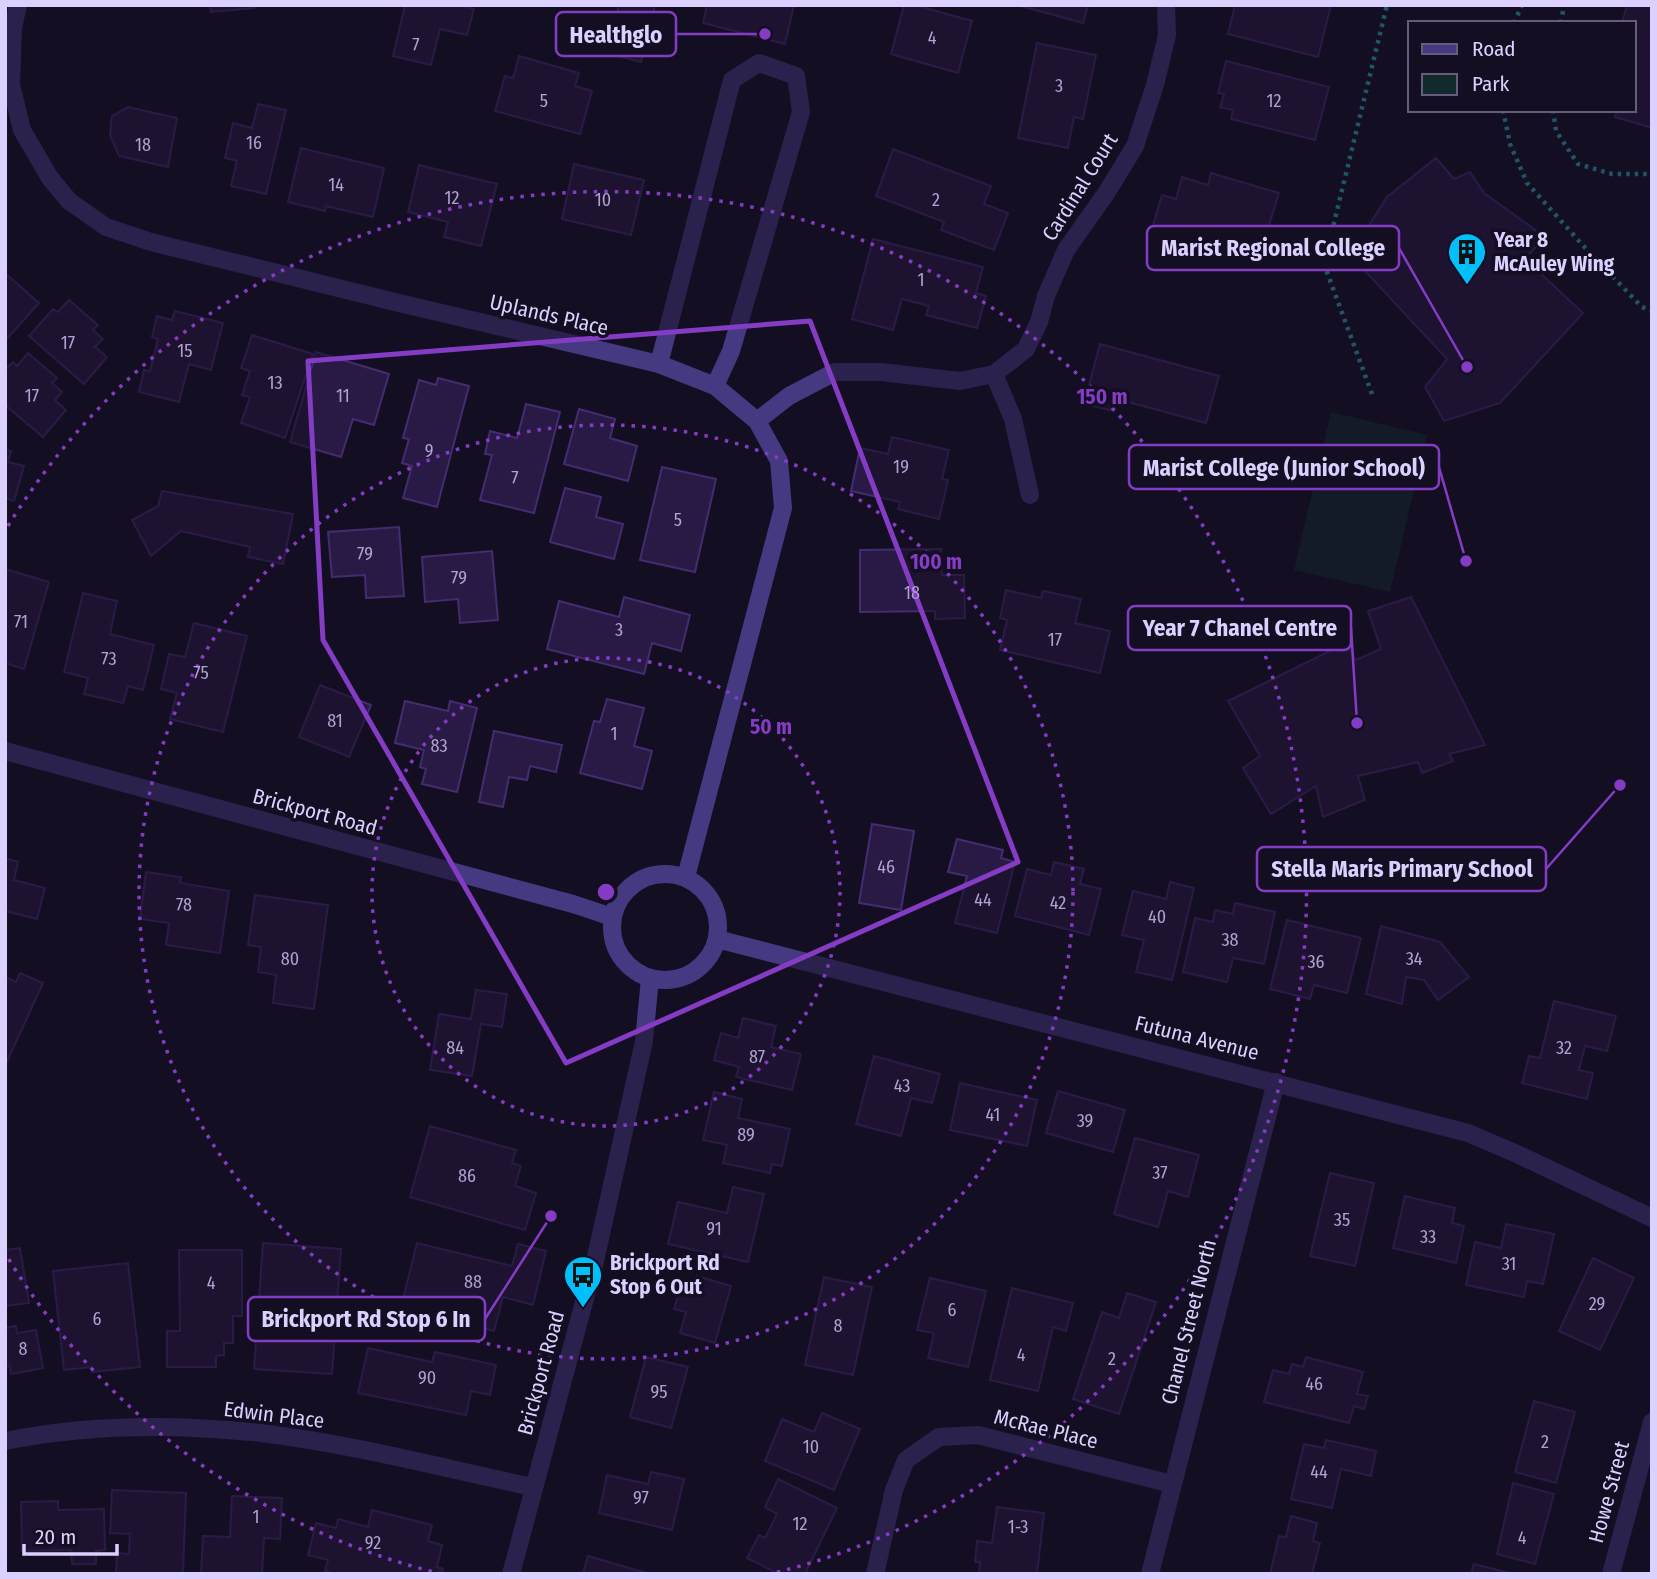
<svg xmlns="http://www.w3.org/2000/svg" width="1657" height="1579" viewBox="0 0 1657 1579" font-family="'Fira Sans Condensed',sans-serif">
<rect width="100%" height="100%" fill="#140e23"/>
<!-- green -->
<path fill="#112a2d" d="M1331,412L1427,435L1390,592L1294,570Z"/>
<!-- building -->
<path fill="#281a44" stroke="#432c70" stroke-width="2" d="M210,5H254V8L211,12Z
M405,5H459L474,9L467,35L440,29L431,65L393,56Z
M619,5H655L641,62L607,53Z
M707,5H794L785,44L703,23Z
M904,5H915L972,21L958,73L891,54Z
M1017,5H1088L1083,23Z
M1235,5H1331L1318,57L1228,34Z
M1627,5H1652V128L1615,117L1617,110H1634V23H1622Z
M1037,43L1096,55L1083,119L1074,117L1068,148L1018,138Z
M519,56L579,73L575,86L592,91L580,134L495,111L505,76L513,78Z
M1226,61L1329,87L1315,140L1231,119L1233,110L1220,107L1224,94L1218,93Z
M258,104L286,110L266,194L231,186L237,161L225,158L233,123L252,128Z
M128,107L177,118L168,167L119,156L110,135L112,116Z
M301,148L384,168L373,217L326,206L325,211L288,202Z
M893,149L991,186L984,204L1008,213L994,250L941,230L944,222L876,196Z
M1436,158L1454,179L1470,172L1484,193L1545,237L1525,259L1583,313L1500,403L1444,421L1425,387L1447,359L1350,255L1387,197Z
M574,164L644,180L631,235L562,219Z
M419,165L497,184L481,246L444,237L448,222L408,212Z
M1211,173L1279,193L1257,264L1200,247L1197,256L1148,242L1162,195L1176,199L1182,177L1208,185Z
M873,239L983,267L976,293L986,296L977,328L926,315L929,306L902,299L893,330L852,319Z
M5,273L39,303L5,341Z
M69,300L98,325L93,330L103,339L95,347L107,357L84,384L29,336L53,309L58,312Z
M175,311L223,323L211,370L189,364L179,402L139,392L144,370L150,371L158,339L152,337L157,316L172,320Z
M252,335L313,354L285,438L241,423L250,397L242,395L250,371L241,368Z
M1100,344L1219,376L1206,423L1117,399L1114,411L1084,404Z
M316,352L389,374L374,425L353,419L341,457L290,442Z
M28,353L57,378L52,383L62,392L55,400L66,410L43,437L5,405V370L13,362L17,366Z
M438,378L469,386L437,507L403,498L412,466L402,463L409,439L403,438L419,380L436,385Z
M526,404L560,412L534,513L480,500L492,455L485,454L490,431L517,438Z
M579,409L615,419L610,438L637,446L628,481L564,464Z
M892,437L949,450L942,479L948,480L939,519L898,509L900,502L851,491L860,448L888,454Z
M5,450L11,451L8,462L24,466L14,501L5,498Z
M662,467L716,479L695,572L640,560Z
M565,488L601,497L596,517L623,524L614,559L550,542Z
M162,491L293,514L283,564L248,557L250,547L181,531L151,556L132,520L158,506Z
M399,527L404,596L366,598L365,575L332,577L328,532Z
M941,549L942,575H964L965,618L935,619V611L860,612V550Z
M492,551L498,620L460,623L458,599L425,602L422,557Z
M5,569L49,582L24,669L5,663Z
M1006,590L1041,598L1043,591L1081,599L1075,623L1110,631L1100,673L1000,650L1007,620L1000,618Z
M83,593L117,601L110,634L154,645L143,690L128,686L123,703L84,694L88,678L64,672Z
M624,597L690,615L681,651L652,643L644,674L547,649L559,601L619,617Z
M1411,597L1485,745L1449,754L1453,761L1422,773L1418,762L1358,776L1365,800L1323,817L1316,786L1271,814L1243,768L1260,756L1228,701L1346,643L1356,660L1381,649L1368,611Z
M194,623L247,636L223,732L170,719L177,693L161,689L169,654L185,657Z
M320,685L371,705L349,757L299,737Z
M607,699L644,708L634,746L652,751L642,789L580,773L594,721L600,722Z
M405,701L448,711L450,701L477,708L457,792L422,784L426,769L420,767L424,750L395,743Z
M494,731L562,745L556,772L530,766L527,780L509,777L503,807L479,802Z
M872,824L914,831L901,910L859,903Z
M957,839L1003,850L1001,858L1015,862L997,933L955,923L967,876L948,872Z
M5,858L18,862L14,880L45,888L37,919L5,911Z
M1054,862L1084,869L1080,884L1101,889L1089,935L1015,916L1027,869L1051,875Z
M146,872L181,877L180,883L229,891L220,953L166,945L169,923L140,919Z
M1170,882L1194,888L1172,980L1136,972L1144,940L1122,935L1133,891L1166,899Z
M255,895L328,905L314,1009L273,1003L276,975L258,972L261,947L248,945Z
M1235,903L1275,912L1264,964L1233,958L1227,982L1183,972L1195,918L1213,922L1215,910L1233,914Z
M1287,920L1361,938L1347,993L1314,985L1310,999L1270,989Z
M1381,926L1440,942L1469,977L1438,1000L1424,980L1406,977L1402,1004L1366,994Z
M20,973L43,983L5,1066V977L16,982Z
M476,990L507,994L502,1027L481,1024L472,1076L430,1070L439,1014L471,1019Z
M1554,1001L1616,1016L1607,1051L1585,1046L1579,1070L1593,1073L1587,1099L1522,1083L1529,1056L1540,1058Z
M743,1018L776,1026L771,1047L801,1054L792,1090L736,1077L739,1067L714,1060L721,1033L738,1038Z
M874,1056L940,1074L932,1103L911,1098L901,1136L856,1124Z
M960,1083L1037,1100L1027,1146L950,1130Z
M1058,1091L1125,1110L1113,1152L1046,1133Z
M714,1092L742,1099L738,1118L790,1129L782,1166L772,1164L770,1173L723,1163L727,1145L703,1140Z
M430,1126L516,1150L512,1163L521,1166L515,1186L536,1193L525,1230L410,1197Z
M1135,1138L1199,1155L1188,1197L1168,1191L1158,1227L1114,1214Z
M1330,1173L1374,1183L1355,1266L1310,1256Z
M733,1187L764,1194L748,1262L668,1244L678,1202L727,1213Z
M1405,1196L1455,1208L1452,1223L1464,1226L1456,1263L1393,1248Z
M1506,1224L1554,1234L1543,1284L1527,1281L1524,1297L1466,1285L1475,1242L1501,1248Z
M263,1243L341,1249L332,1374L254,1369Z
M417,1243L512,1266L518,1244L546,1251L533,1305L503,1297L494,1331L401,1307Z
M20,1248L29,1303L5,1306V1250Z
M179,1250H242V1316H233V1343H224V1355L216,1356V1367H167V1331H180Z
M1593,1258L1634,1278L1600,1350L1559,1331Z
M128,1263L140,1367L92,1372V1367L64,1370L53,1271Z
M697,1276L731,1286L715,1343L680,1333L686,1312L674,1309L681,1286L693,1289Z
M824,1277L872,1287L853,1375L805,1365Z
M930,1278L986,1291L968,1367L928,1358L934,1333L917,1330Z
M1012,1288L1073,1303L1066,1331L1053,1327L1038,1391L990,1380Z
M1127,1293L1156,1302L1119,1414L1073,1399L1102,1312L1119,1318Z
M16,1326L17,1333L36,1330L43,1368L11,1374L10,1366L5,1367V1328Z
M368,1348L432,1362L435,1352L496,1365L490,1395L471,1391L466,1415L358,1393Z
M646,1357L688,1367L671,1428L630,1417Z
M1306,1357L1363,1372L1357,1394L1368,1396L1364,1409L1354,1406L1349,1423L1264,1402L1273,1370L1289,1374L1292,1364L1303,1367Z
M1534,1401L1575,1412L1556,1483L1515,1472Z
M822,1413L860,1429L834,1490L765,1461L782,1419L814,1432Z
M1326,1440L1376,1451L1371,1476L1341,1469L1332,1508L1291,1499L1304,1444L1324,1448Z
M651,1472L684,1479L672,1530L599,1513L607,1475L648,1484Z
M778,1479L837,1508L805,1574H779L747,1558L759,1535L765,1538L777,1514L765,1507Z
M1513,1483L1554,1494L1535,1564L1497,1554Z
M112,1490L186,1493L183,1574H116L117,1553L129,1554L130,1534L110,1533Z
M232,1496L282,1498L280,1539L264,1538L262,1574H201L203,1536L230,1537Z
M58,1501V1510L104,1509L105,1550L96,1551V1564H72L71,1550L22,1551L21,1502Z
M997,1507L1044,1513L1037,1574H979L980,1562H975L977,1541L992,1543Z
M372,1510L432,1525L428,1541L442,1545L437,1567L443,1569L442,1574H335L325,1571L328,1560L308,1555L316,1523L336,1528L338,1519L368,1527Z
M1291,1516L1317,1523L1313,1541L1320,1543L1312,1574H1270L1279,1536L1286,1537Z
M588,1556L650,1574H583Z
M1474,1564L1513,1574H1471Z"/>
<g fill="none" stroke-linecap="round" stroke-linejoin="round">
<!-- path -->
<path stroke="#2eabb5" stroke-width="4.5" stroke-dasharray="3.5 5" stroke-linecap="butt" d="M1514,23L1522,5
M1561,23L1564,5
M1503,110L1510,144L1527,183L1588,251L1642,307L1652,311
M1553,110L1556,131L1578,164L1612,174H1652
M1372,394L1324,264L1387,5"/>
<!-- minor -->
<path stroke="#453982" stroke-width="18" d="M18,5L13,28L11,85L22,130L50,178L69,201L106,227L151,242L399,303L659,364L715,386L757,421L779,461L783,508L686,877
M659,364L732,80L759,63L796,76L801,112L731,351L715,386
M994,374L1013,419L1030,495
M757,421L789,396L835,372H881L960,381L994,374L1026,349L1039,322L1046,296L1066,250L1107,192L1135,146L1155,85L1167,35L1166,5
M5,751L573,904L612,917
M612 927a53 53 0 1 1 106 0a53 53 0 1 1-106 0Z
M717,939L1468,1133L1517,1154L1652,1218
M5,1441C88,1424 178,1424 261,1433C352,1444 443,1468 533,1487
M511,1574L595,1261L644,1041L650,978
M875,1574L894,1490L906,1460L939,1437L978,1435L1172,1484
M1150,1574L1276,1082
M1611,1574L1652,1422"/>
</g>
<!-- marked area -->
<path d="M0 0H1657V1579H0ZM810,321L1018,862L566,1063L323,640L308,361Z" fill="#140e23" fill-opacity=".55" fill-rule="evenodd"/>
<path fill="none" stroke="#853cc5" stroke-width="5" stroke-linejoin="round" d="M810,321L1018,862L566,1063L323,640L308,361Z"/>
<!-- distance rings -->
<g fill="none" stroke="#853cc5" stroke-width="3.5" stroke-dasharray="3.5 7">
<circle cx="606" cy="892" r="234"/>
<circle cx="606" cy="892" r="467"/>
<path d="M442 1574A701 701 0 0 1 8 1258M8 526A701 701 0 1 1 770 1574"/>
</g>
<!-- icons -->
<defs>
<symbol id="building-pin" viewBox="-11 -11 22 30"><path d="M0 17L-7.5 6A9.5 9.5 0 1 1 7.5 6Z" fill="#00c0fb" stroke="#140e23"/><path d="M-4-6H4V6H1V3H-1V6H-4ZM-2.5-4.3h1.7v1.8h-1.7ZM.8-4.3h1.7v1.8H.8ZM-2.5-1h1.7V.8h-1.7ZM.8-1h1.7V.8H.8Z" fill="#111"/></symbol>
<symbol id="bus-pin" viewBox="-11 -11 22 30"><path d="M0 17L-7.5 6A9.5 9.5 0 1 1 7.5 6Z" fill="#00c0fb" stroke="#140e23"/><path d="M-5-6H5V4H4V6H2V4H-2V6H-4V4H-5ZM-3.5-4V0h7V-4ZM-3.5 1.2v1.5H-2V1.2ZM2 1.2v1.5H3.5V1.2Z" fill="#111"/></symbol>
</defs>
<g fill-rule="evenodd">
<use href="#building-pin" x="1445" y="230" width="44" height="60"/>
<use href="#bus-pin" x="561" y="1253" width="44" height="60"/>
</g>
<g text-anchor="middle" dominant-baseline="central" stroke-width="7" stroke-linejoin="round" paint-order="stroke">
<!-- number labels -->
<g font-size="18" fill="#afa2d0">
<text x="932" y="38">4</text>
<text x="416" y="45">7</text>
<text x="1059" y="86">3</text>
<text x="544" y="101">5</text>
<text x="1274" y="101">12</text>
<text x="254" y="143">16</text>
<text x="143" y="145">18</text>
<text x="336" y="185">14</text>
<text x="452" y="198">12</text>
<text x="603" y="200">10</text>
<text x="936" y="200">2</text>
<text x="921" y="280">1</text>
<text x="68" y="343">17</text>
<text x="185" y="351">15</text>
<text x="275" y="383">13</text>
<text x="32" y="396">17</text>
<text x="343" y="396">11</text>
<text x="429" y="451">9</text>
<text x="901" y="467">19</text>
<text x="515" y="478">7</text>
<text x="678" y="520">5</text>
<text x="365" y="554">79</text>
<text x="459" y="578">79</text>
<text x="912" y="593">18</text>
<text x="21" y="622">71</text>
<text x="619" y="630">3</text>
<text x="1055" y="640">17</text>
<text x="109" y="659">73</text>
<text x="201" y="673">75</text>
<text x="335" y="721">81</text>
<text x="614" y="734">1</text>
<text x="439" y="746">83</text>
<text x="886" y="867">46</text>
<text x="983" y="900">44</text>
<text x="1058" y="903">42</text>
<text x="184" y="905">78</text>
<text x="1157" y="917">40</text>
<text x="1230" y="940">38</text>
<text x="290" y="959">80</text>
<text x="1414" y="959">34</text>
<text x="1316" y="962">36</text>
<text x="455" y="1048">84</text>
<text x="1564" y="1048">32</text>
<text x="757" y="1057">87</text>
<text x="902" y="1086">43</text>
<text x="993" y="1115">41</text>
<text x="1085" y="1121">39</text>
<text x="746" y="1135">89</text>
<text x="1160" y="1173">37</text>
<text x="467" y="1176">86</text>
<text x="1342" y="1220">35</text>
<text x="714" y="1229">91</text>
<text x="1428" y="1237">33</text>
<text x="1509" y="1264">31</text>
<text x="473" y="1282">88</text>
<text x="211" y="1283">4</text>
<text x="1597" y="1304">29</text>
<text x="952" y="1310">6</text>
<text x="97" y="1319">6</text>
<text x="838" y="1326">8</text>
<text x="23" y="1349">8</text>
<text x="1021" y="1355">4</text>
<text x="1112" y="1359">2</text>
<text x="427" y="1378">90</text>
<text x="1314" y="1384">46</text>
<text x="659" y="1392">95</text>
<text x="1545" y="1442">2</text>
<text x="811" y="1447">10</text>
<text x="1319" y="1472">44</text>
<text x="641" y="1498">97</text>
<text x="256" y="1517">1</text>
<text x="800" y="1524">12</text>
<text x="1018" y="1527">1-3</text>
<text x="1522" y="1538">4</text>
<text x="373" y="1543">92</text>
</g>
<!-- street labels -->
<g font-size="21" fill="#dcd0ff" stroke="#140e23">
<text transform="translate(1080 187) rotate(-58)">Cardinal Court</text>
<text transform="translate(549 315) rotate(13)">Uplands Place</text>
<text transform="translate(315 812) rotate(15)">Brickport Road</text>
<text transform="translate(1197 1038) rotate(14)">Futuna Avenue</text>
<text transform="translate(1189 1322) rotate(-76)">Chanel Street North</text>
<text transform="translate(541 1373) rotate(-75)">Brickport Road</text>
<text transform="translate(274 1415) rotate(7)">Edwin Place</text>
<text transform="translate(1046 1429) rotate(14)">McRae Place</text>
<text transform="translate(1609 1492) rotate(-75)">Howe Street</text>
</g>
<!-- poi labels -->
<g font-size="21" font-weight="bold" fill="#dcd0ff" stroke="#140e23" text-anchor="start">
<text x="1494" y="240">Year 8<tspan x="1494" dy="24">McAuley Wing</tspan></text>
<text x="610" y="1263">Brickport Rd<tspan x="610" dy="24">Stop 6 Out</tspan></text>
</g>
</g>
<circle cx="606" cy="892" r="10" fill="#853cc5" stroke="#140e23" stroke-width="3.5"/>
<g font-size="21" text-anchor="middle" font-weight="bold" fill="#853cc5" stroke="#140e23" stroke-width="7" stroke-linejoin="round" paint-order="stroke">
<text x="1102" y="404">150 m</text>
<text x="936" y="569">100 m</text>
<text x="771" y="734">50 m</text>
</g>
<!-- callouts -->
<path fill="none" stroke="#853cc5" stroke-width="2.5" d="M765 34L676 34M1467 367L1399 248M1466 561L1439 467M1357 723L1351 628M1620 785L1546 869M551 1216L485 1319"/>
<g fill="#853cc5" stroke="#140e23" stroke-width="2.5">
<circle cx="765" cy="34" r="7"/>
<circle cx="1467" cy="367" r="7"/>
<circle cx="1466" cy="561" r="7"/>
<circle cx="1357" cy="723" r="7"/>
<circle cx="1620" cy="785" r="7"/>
<circle cx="551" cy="1216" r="7"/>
</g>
<g fill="#140e23" stroke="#853cc5" stroke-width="2.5">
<rect x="556" y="12" width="120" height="44" rx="7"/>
<rect x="1147" y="226" width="252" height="44" rx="7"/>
<rect x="1129" y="445" width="310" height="44" rx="7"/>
<rect x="1128" y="606" width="223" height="44" rx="7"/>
<rect x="1257" y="847" width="289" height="44" rx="7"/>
<rect x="248" y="1297" width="237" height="44" rx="7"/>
</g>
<g font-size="23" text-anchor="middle" font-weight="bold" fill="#dcd0ff">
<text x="616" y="43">Healthglo</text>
<text x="1273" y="256">Marist Regional College</text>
<text x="1284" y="476">Marist College (Junior School)</text>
<text x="1240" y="636">Year 7 Chanel Centre</text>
<text x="1402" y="877">Stella Maris Primary School</text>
<text x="366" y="1327">Brickport Rd Stop 6 In</text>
</g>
<!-- border -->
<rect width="1657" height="1579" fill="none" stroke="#dcd0ff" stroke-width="14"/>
<!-- legend -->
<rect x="1408" y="21" width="228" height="91" fill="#140e23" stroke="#645c7b" stroke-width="2"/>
<rect x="1422" y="44" width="35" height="10" fill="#453982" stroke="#645c7b" stroke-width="2"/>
<text x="1472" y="56" font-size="21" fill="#dcd0ff">Road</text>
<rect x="1422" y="74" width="35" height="21" fill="#112a2d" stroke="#645c7b" stroke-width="2"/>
<text x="1472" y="91" font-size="21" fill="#dcd0ff">Park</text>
<!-- scale -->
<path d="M24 1544v10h93v-10" fill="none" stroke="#dcd0ff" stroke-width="3.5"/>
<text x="35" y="1544" font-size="21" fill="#dcd0ff" stroke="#140e23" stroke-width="5" paint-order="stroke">20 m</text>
</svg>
